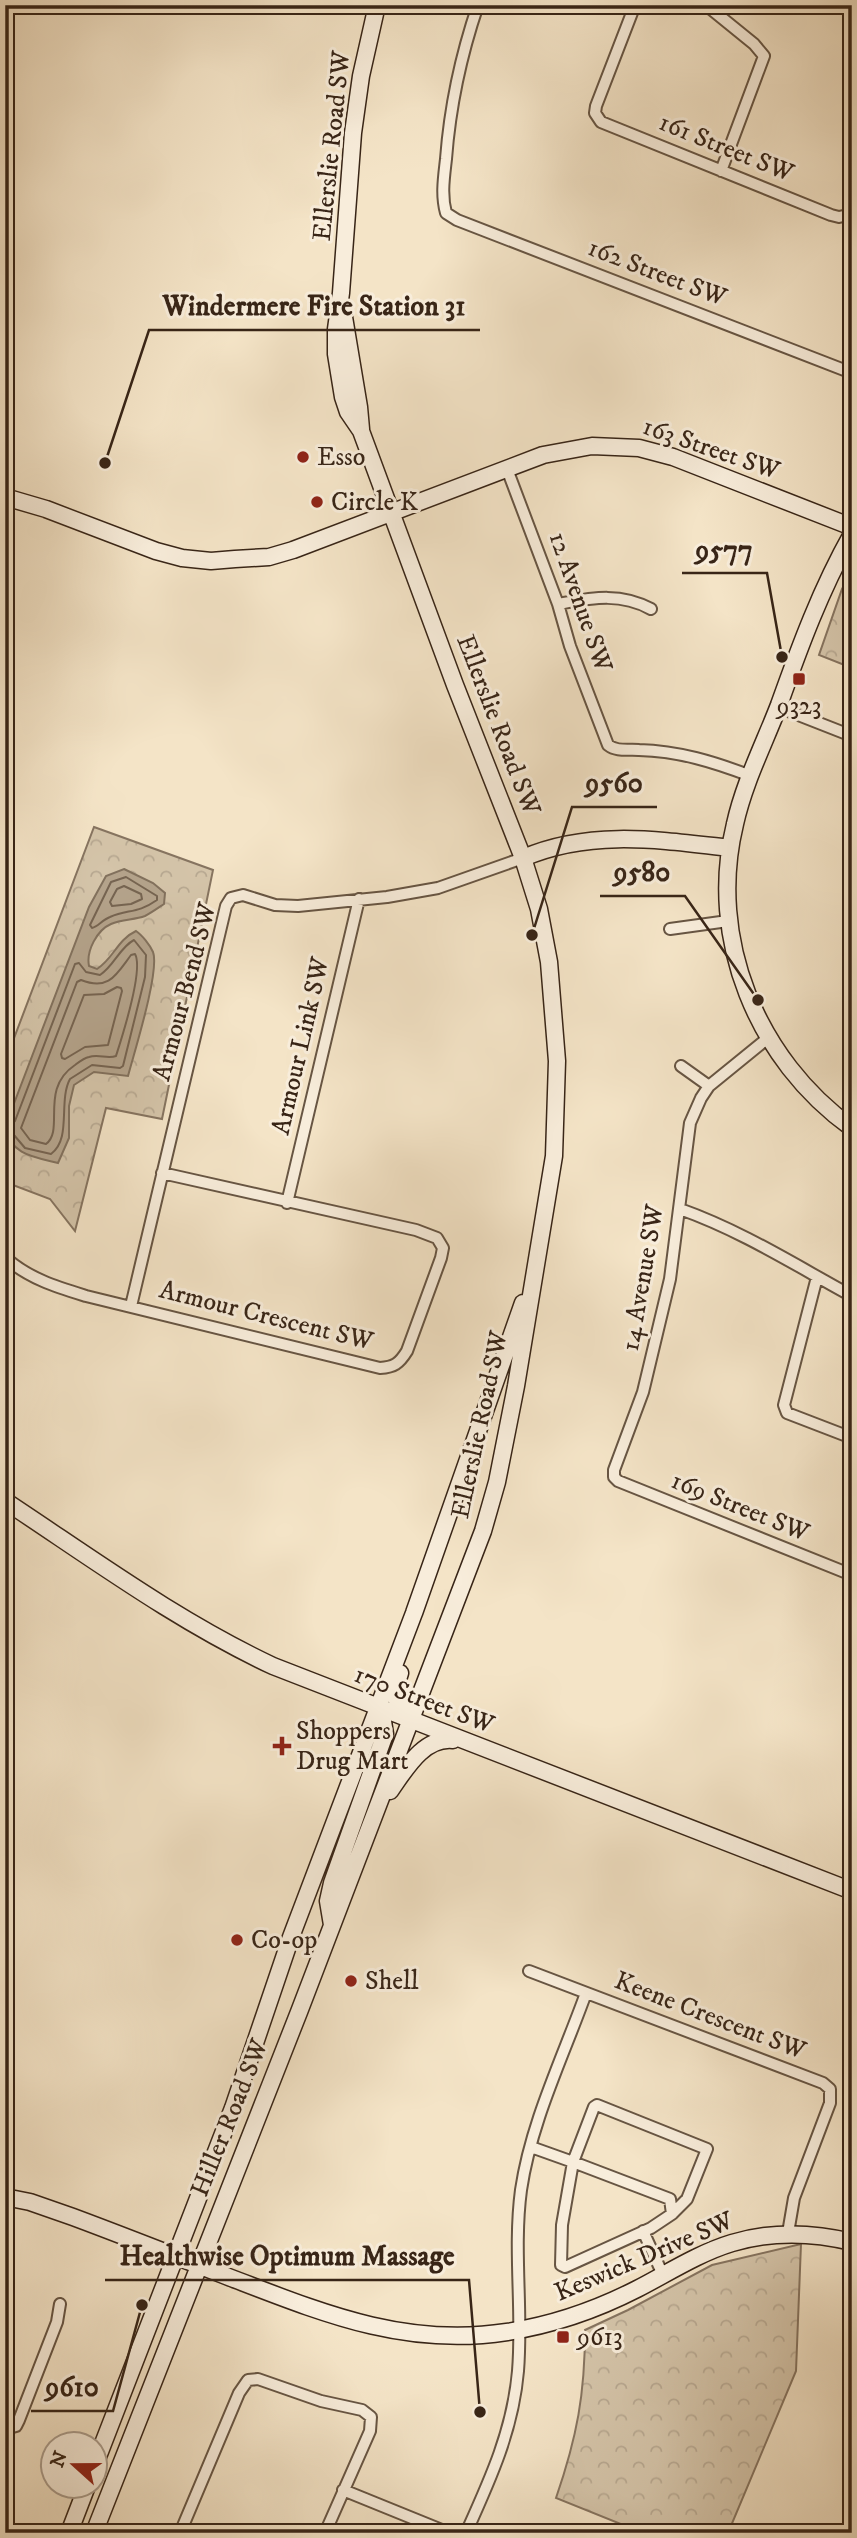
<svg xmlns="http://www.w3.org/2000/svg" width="857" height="2538" viewBox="0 0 857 2538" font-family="'IM FELL DW Pica',serif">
<defs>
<pattern id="park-crowns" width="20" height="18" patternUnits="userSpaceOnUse" patternTransform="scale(1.75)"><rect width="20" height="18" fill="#d4c4a9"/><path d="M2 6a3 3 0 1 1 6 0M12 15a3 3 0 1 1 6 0" fill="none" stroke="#b7a891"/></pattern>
</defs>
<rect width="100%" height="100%" fill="#f4e4c7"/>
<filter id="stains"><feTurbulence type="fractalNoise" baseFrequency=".00286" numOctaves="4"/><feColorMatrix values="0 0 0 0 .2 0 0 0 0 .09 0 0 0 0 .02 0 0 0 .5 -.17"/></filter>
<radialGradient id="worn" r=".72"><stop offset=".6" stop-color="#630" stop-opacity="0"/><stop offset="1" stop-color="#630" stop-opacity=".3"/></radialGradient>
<!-- park -->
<path fill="url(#park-crowns)" stroke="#867460" stroke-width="2" d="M852,572V668L819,655L842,589Z
M94,827L213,870L162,1119L106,1108L75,1231L50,1199L5,1182V1062Z
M801,2244L796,2371L728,2533H643L556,2498C577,2437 585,2394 585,2330L628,2310L712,2265Z"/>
<!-- water -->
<path fill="#b4a38b" stroke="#82715d" stroke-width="2" d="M124,869L153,883L165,893L164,904C158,908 151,913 145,916C134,920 122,919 111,924C97,930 86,951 89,966L97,969C114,958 117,940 136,931C142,935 150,945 153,952C160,971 134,1053 128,1076L94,1072L74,1085L69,1106V1138L58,1163C33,1157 11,1155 5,1127L89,907L106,876Z"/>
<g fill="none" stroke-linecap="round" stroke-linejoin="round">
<!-- shore -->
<path stroke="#766451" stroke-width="2" d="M126,877L157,896V900C137,914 128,909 110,917C102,920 98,927 92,928L90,925L111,882Z
M124,886L141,894L142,899L131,904L112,906L110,902L117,889Z
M134,940L146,955L145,977L123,1066L120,1068L92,1065L70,1079C58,1101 72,1139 51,1154L25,1148L8,1128L15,1121L75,964L79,963L86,972L100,975C114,966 120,947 134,940Z
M135,954C144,970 122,1037 116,1056C108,1059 98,1054 89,1057C84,1058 79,1062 75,1065C39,1089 65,1130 46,1144L30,1140L21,1128L77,982L81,980C109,991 116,975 131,955Z
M117,987L121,988L122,991L108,1045L85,1047L65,1059L62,1058L61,1054L84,995L104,994Z"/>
<defs>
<path id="street" d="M478,5C461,55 450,106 446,159C444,177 441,195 446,213L457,220L852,373
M635,5L596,106L595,113L601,122L831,215L839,217L852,214
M706,5L754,44L764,56L721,171
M507,469L558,604L570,646L608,745C617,752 628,749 639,750C679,751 714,762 751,776
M558,604C592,598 620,592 651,609
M778,707L852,736
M670,929L728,921
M768,1038L709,1086L701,1098L690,1123L670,1279L643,1392L614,1470V1477L618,1481L852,1575
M681,1066L709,1086
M287,1203L359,899
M680,1209C742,1231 795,1265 852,1296
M7,1259C30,1279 57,1287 86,1296L380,1368C394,1367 399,1364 407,1351L441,1258L443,1248L437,1238L416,1230L162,1173
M817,1277L784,1405L787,1413L852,1438
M131,1306L226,906L231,898L243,895L275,905L298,906L387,897L438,888L523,858
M529,1971L823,2083L830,2089V2103L794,2198L788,2233
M531,2147L573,2162L562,2225L561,2265L565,2267L651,2228L672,2214L670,2199L573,2162L594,2107L597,2105L707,2149L687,2199L672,2214
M643,2231L663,2275
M5,2426L9,2428L16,2426L19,2420L57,2322L60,2304
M343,2490L449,2533
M180,2533L239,2393L248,2380L258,2379L321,2401L362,2410L371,2417L370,2431L325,2533
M466,2533C490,2480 513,2430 518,2371C523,2311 513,2250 521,2190C531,2122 563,2057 586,1993"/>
<path id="secondary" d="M344,317L359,407L361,429
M5,497L46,509L156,551L182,558L211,561L235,559L269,557L293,550L543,455L592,446L639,448L673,457L852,527
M852,534C821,589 800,646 779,705C764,744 744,783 735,824C707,939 757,1060 852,1128
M523,858C590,829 660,840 730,848
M5,1501C93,1559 177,1621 273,1666L852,1891
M400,1673C392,1697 395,1702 411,1721
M390,1791C405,1770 423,1737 453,1740
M332,1925L328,1901L332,1883L385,1734L382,1715L377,1708
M5,2197L30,2202L73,2217C124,2236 175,2256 226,2276C320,2312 404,2348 507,2332C552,2325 596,2310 637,2289C668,2273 699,2253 732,2243C772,2231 811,2232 852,2242
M94,2467L233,2108L291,1937L414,1613L523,1303
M69,2533L87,2486
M94,2533L299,2012L483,1531L497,1482L516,1386L554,1156L557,1061L549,962L539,909L523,858L455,685L361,431L348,412L343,397L336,354V329L341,293L353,133L361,76L377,5"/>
</defs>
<!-- street casing -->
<use href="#street" stroke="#675543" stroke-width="14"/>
<!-- secondary casing -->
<use href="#secondary" stroke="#382517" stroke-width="19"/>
<!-- street -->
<use href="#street" stroke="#f8eddb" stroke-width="10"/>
<!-- secondary -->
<use href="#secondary" stroke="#f8eddb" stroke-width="16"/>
</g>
<!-- markers -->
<g fill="#8f2418" stroke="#f8eddb" stroke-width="2.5">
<circle cx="303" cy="457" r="7"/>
<circle cx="317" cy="502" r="7"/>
<rect x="792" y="672" width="14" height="14" rx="3.5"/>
<path d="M278.5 1735.5h7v7h7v7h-7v7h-7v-7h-7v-7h7z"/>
<circle cx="237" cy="1940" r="7"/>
<circle cx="351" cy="1981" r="7"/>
<rect x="556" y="2330" width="14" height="14" rx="3.5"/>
</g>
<g text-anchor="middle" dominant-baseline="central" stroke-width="6" stroke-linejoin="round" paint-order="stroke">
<!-- street labels -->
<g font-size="26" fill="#382517" stroke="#f8eddb">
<text transform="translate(332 146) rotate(-84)">Ellerslie Road SW</text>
<text transform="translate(726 148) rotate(22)">161 Street SW</text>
<text transform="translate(657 273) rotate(21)">162 Street SW</text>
<text transform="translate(711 449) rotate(19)">163 Street SW</text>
<text transform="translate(580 602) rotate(71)">12 Avenue SW</text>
<text transform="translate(498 725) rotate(69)">Ellerslie Road SW</text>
<text transform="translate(185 992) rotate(-75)">Armour Bend SW</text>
<text transform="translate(301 1046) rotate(-77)">Armour Link SW</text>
<text transform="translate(643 1278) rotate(-80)">14 Avenue SW</text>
<text transform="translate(266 1316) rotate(14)">Armour Crescent SW</text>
<text transform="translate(480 1425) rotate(-78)">Ellerslie Road SW</text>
<text transform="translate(740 1507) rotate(22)">169 Street SW</text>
<text transform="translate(424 1700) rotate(21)">170 Street SW</text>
<text transform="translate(710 2016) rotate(21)">Keene Crescent SW</text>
<text transform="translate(230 2118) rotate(-68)">Hiller Road SW</text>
<text transform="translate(644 2257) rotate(-23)">Keswick Drive SW</text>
</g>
<!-- poi labels -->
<g font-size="26" fill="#382517" stroke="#f8eddb" text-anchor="start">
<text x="317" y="457">Esso</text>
<text x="331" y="502">Circle K</text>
<text x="799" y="706" text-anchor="middle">9323</text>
<text x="296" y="1731">Shoppers<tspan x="296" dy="30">Drug Mart</tspan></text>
<text x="251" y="1940">Co-op</text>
<text x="365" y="1981">Shell</text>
<text x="577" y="2337">9613</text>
</g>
</g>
<!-- callouts -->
<path fill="none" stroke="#382517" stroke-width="2.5" d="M105 463L149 330H480M782 657L767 573H682M532 935L572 807H657M758 1000L685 896H600M480 2412L469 2280H105M142 2305L113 2411H31"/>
<g fill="#382517" stroke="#f8eddb" stroke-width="2.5">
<circle cx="105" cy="463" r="7"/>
<circle cx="782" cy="657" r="7"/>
<circle cx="532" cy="935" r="7"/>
<circle cx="758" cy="1000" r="7"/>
<circle cx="480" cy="2412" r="7"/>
<circle cx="142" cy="2305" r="7"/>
</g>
<g font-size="28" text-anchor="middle" font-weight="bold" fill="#382517" stroke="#f8eddb" stroke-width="6" stroke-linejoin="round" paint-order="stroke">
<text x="314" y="315">Windermere Fire Station 31</text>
<text x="724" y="559">9577</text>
<text x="614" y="792">9560</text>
<text x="642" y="881">9580</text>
<text x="287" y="2265">Healthwise Optimum Massage</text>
<text x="72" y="2396">9610</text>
</g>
<!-- margin -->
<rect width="857" height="2538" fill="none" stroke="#f4e4c7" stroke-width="28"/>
<rect x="7" y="7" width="843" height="2524" fill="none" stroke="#382517" stroke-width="3.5"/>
<rect x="14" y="14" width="829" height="2510" fill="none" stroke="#382517" stroke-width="2"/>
<!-- north arrow -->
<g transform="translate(74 2465) rotate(291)"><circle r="33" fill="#f8eddb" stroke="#ab9d8d" stroke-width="2"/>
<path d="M0-5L12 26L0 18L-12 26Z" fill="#8f2418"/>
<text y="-10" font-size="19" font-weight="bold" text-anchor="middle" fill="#382517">N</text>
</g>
<rect width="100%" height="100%" filter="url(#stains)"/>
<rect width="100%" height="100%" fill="url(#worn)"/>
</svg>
